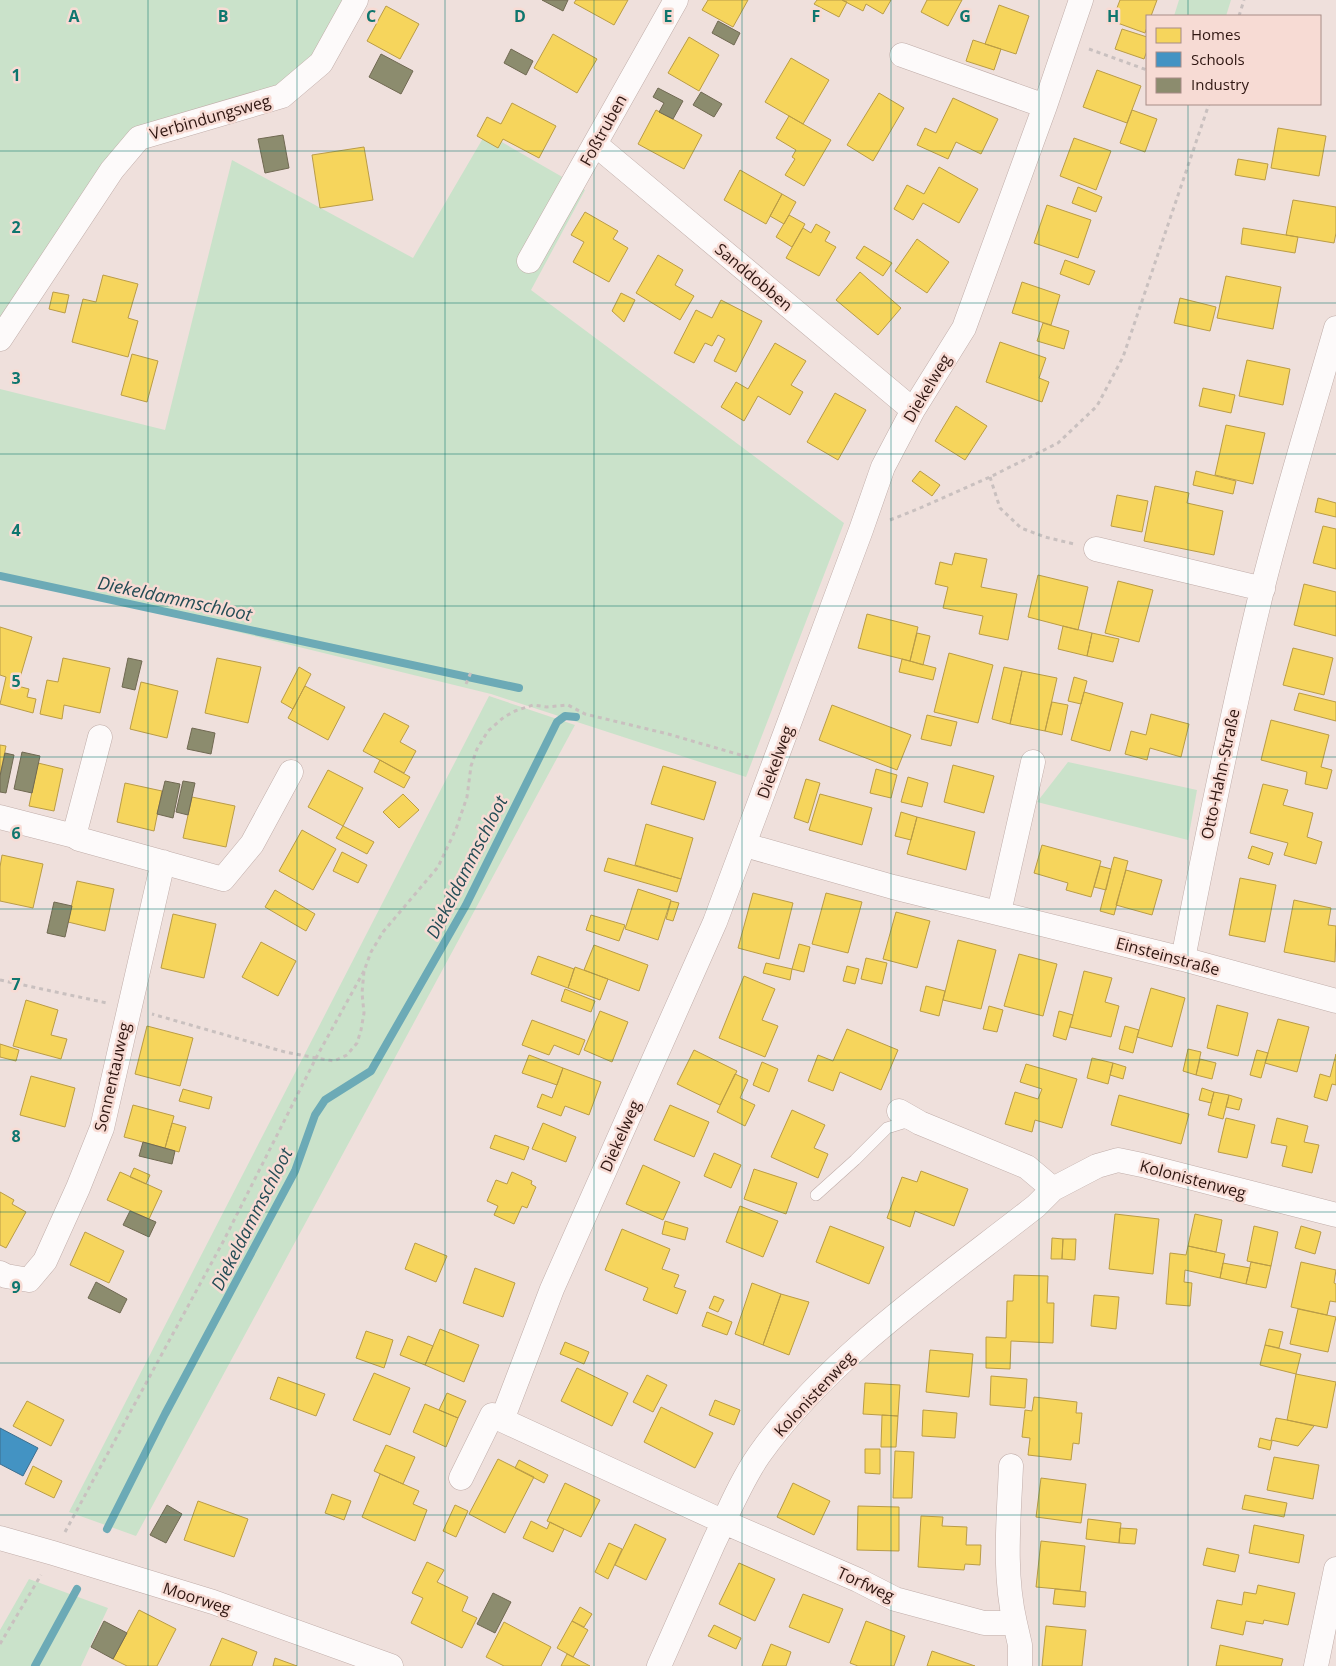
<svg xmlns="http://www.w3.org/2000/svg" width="1336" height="1666" viewBox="0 0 1336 1666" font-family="'Open Sans',sans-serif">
<rect width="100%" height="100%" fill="#efe0dc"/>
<!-- green -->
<path fill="#cae2ca" d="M0,0H355L282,96L139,138L0,337Z
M1179,0H1231L1226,16H1174Z
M486,133L585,190L531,290L844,523L746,777L491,694L0,574V389L165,430L232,160L413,258Z
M489,696L575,725L136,1536L69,1512Z
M1068,762L1197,790L1188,840L1037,802Z
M29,1579L108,1608L81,1666H0V1630Z"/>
<!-- homes -->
<path fill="#f6d55c" stroke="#ba9c46" d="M576,0H628L614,25L574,3Z
M708,0H748L733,27L702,10Z
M817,0H842L847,2L839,17L814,4Z
M842,0H891L883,14L866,4L863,11Z
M927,0H962L948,26L921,12Z
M1120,0H1157L1151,16H1147V27L1145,33L1112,21Z
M999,5L1029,16L1016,54L985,44Z
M386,6L419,24L400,59L367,41Z
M1122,29L1147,37V51L1144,59L1115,49Z
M553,34L597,59L577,93L534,68Z
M689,37L719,55L699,91L668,73Z
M973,40L1001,49L994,70L966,61Z
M791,58L829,80L803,124L765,102Z
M1097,70L1141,86L1127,123L1083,107Z
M879,93L904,108L873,161L847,145Z
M953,98L998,119L981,154L956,142L948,159L917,145L925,128L936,133Z
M512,103L556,126L539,158L503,139L498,148L477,136L487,117L501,124Z
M656,110L702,135L684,169L638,144Z
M1132,110L1157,119L1145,152L1120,143Z
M789,116L831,140L804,186L785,175L795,159L792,157L796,150L776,138Z
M1278,128L1326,136L1319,176L1271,168Z
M1074,138L1111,151L1096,190L1060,176Z
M364,147L373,200L320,208L312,155Z
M1238,159L1268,164L1265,180L1235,175Z
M939,167L978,189L959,223L923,203L913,220L894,209L907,185L924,194Z
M740,170L782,194L766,224L724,200Z
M1078,187L1102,197L1096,212L1072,203Z
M782,194L796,202L784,224L770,216Z
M1293,200L1336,207V233L1334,243L1286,235Z
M1047,205L1091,220L1078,258L1034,243Z
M585,212L618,231L613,239L628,248L609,282L573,262L584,242L571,235Z
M789,215L805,224L792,247L776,237Z
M816,224L830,232L825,241L836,247L819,276L786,258L803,228L811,233Z
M1243,228L1298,237L1295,253L1241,244Z
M917,239L949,262L927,293L895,271Z
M864,246L892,263L883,276L856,258Z
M658,255L683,270L675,285L694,296L680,320L636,293Z
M1065,260L1095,271L1089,285L1060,274Z
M860,272L901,308L878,335L836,300Z
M103,275L138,284L128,318L138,321L128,357L72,342L83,299L96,302Z
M1226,276L1281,287L1273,329L1217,318Z
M1022,282L1060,295L1051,325L1012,313Z
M53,292L69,295L65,313L49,309Z
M621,293L635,300L624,322L612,311Z
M1180,298L1216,307L1210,331L1174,323Z
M721,300L762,321L736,372L714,361L725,339L718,335L712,346L705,343L694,363L674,353L696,310L712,318Z
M1043,323L1069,331L1064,349L1037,341Z
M1000,342L1046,358L1039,378L1049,382L1042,402L986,382Z
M775,343L806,361L791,385L803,392L790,415L758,396L744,421L721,407L736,382L748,389Z
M132,354L158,361L147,402L121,395Z
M1247,360L1290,369L1283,405L1239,396Z
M1203,388L1235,395L1231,413L1199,406Z
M835,393L866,410L838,460L807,442Z
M956,406L987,426L965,460L935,441Z
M1226,425L1265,433L1253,484L1215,475Z
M920,471L940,485L932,496L912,481Z
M1196,471L1236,481L1233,494L1193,485Z
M1155,486L1189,493L1187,503L1223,511L1214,555L1144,541Z
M1117,495L1148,501L1142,532L1111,526Z
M1318,498L1336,503V517L1315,512Z
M1323,526L1336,529V569L1313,563Z
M955,553L987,559L981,587L1017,594L1008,640L979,634L983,616L943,608L948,587L935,584L940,562L952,565Z
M1038,575L1088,587L1078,630L1028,617Z
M1118,581L1153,590L1139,642L1105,633Z
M1304,584L1336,592V636L1294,625Z
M867,614L918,627L910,661L858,648Z
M1063,626L1092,633L1087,656L1058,649Z
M0,627L32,637L19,681L16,680L14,685L29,689L27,697L36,699L33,713L0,704L6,677L0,675Z
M917,633L930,636L923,665L910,661Z
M1092,633L1119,639L1113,662L1087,656Z
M1293,648L1333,658L1324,695L1283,685Z
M949,653L993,665L978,723L934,712Z
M63,658L110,668L100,713L64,705L62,719L40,714L47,680L58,682Z
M217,658L261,667L248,723L205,713Z
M902,659L936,668L933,680L899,672Z
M299,667L311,674L293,709L281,702Z
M1004,667L1022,671L1010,724L992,719Z
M1022,671L1057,678L1045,731L1010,724Z
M1074,677L1087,681L1081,704L1068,701Z
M141,682L178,691L167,738L130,729Z
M305,686L345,707L328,740L288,718Z
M1084,692L1123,703L1110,751L1071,740Z
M1299,693L1336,702V721L1294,710Z
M1052,702L1068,705L1062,735L1045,731Z
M832,705L911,735L897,770L819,740Z
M384,713L409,726L400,742L416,751L404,773L363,751Z
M1151,714L1189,724L1181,757L1150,748L1147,760L1125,754L1131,731L1146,735Z
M927,715L957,722L951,746L921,739Z
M1271,720L1329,735L1321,767L1332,770L1327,789L1305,784L1307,772L1261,760Z
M0,745L6,746L0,776Z
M380,760L410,777L404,788L374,772Z
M38,763L63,769L54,811L29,806Z
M953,765L994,776L984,813L944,802Z
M663,766L716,782L704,820L651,804Z
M876,769L897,775L891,798L870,793Z
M328,770L363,788L343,826L308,807Z
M908,777L928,783L922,807L901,802Z
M806,779L820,783L808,823L794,818Z
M125,783L162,791L154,831L117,822Z
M1263,784L1288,790L1283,805L1313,813L1307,837L1322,842L1316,864L1284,855L1288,843L1250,833Z
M403,794L419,810L399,828L383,812Z
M820,794L872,808L862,845L809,830Z
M192,797L235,806L226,847L183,838Z
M901,812L917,817L911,840L895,836Z
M917,817L975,832L966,870L907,854Z
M646,824L693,838L681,879L635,865Z
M343,826L374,842L367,854L336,838Z
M302,830L336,849L313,890L279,871Z
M1042,845L1101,861L1091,897L1066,890L1068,883L1034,873Z
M1252,846L1273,853L1269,865L1248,858Z
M342,852L367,865L358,883L333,871Z
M2,855L43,864L33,908L0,901V867Z
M1114,857L1128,861L1114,915L1100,911Z
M608,858L681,879L677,892L604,871Z
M1100,866L1111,869L1106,890L1094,887Z
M1126,870L1162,880L1152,915L1116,905Z
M1240,878L1276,885L1265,942L1229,935Z
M77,881L114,889L105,931L68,922Z
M638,889L671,900L658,940L625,929Z
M275,890L315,914L306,931L265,907Z
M753,893L793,903L779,959L738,948Z
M826,893L862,902L848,953L812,944Z
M1294,900L1331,908L1328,925L1336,926L1335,962L1284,952Z
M671,901L679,903L673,921L666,919Z
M896,912L930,921L917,968L883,959Z
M173,914L216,924L204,978L161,968Z
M591,915L625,925L619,941L586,930Z
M958,940L996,950L981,1009L943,1000Z
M261,942L296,961L278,996L242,977Z
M799,944L810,947L804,972L792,969Z
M594,945L648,965L639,991L584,970Z
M1019,954L1057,964L1043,1016L1004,1006Z
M538,956L574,969L568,988L531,974Z
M866,958L887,963L882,984L861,979Z
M766,963L792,969L790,980L763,973Z
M847,966L859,969L855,984L843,981Z
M575,967L608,979L600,1000L568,988Z
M1084,971L1112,978L1105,1002L1119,1006L1111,1037L1070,1027Z
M744,976L775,989L762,1020L778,1026L765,1057L719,1038Z
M926,986L945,991L939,1016L920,1011Z
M1151,988L1185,998L1172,1047L1137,1037Z
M565,989L595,1001L591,1012L561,1001Z
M26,1000L58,1010L51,1035L67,1039L61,1059L13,1046Z
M1217,1005L1248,1013L1238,1056L1207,1048Z
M989,1006L1003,1010L997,1032L983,1029Z
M600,1011L628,1022L612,1062L584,1050Z
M1059,1011L1073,1015L1066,1040L1053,1036Z
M1278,1019L1309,1027L1297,1072L1265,1063Z
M532,1020L585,1040L579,1055L554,1045L549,1055L522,1045Z
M147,1026L193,1038L180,1086L135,1074Z
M1125,1026L1139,1030L1133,1053L1119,1049Z
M847,1029L898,1050L881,1090L840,1072L833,1091L808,1081L818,1055L833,1061Z
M0,1044L19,1050L16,1061L0,1057Z
M1188,1049L1201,1052L1196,1075L1183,1071Z
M694,1050L737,1071L720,1105L677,1084Z
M1257,1050L1268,1053L1261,1078L1250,1075Z
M1336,1054V1085L1332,1084L1327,1101L1314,1097L1320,1074L1330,1077Z
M529,1055L563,1068L557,1085L522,1073Z
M1092,1058L1113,1063L1108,1084L1087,1078Z
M1200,1059L1216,1063L1212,1079L1196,1075Z
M762,1062L778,1069L769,1092L753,1085Z
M1113,1063L1126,1067L1123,1079L1110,1075Z
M1026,1064L1077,1079L1062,1128L1035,1120L1032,1132L1005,1124L1015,1092L1038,1099L1042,1089L1020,1082Z
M563,1068L601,1082L589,1115L565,1106L561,1116L537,1107L542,1094L552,1098Z
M735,1074L748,1080L740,1098L755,1105L745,1126L717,1112Z
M31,1076L75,1088L65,1127L20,1115Z
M1202,1088L1214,1092L1211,1103L1199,1100Z
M183,1089L212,1097L209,1109L179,1101Z
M1214,1092L1229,1095L1223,1119L1208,1115Z
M1119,1095L1189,1114L1181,1144L1111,1125Z
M1229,1095L1242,1099L1239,1110L1226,1107Z
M133,1105L174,1116L165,1148L124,1137Z
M670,1105L709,1122L694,1157L654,1140Z
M792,1110L825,1125L814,1148L828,1154L818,1178L771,1157Z
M1226,1118L1255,1125L1247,1158L1218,1152Z
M1277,1118L1308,1126L1304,1142L1319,1145L1312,1173L1282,1166L1287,1146L1271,1143Z
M172,1123L186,1127L179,1152L165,1148Z
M543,1123L576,1137L566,1162L532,1149Z
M495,1135L529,1147L524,1160L490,1148Z
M714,1153L741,1165L731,1188L704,1176Z
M643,1165L680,1182L663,1220L626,1204Z
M134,1168L150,1175L146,1184L130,1177Z
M754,1169L797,1183L786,1214L744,1199Z
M921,1171L968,1189L954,1226L915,1211L910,1227L887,1218L902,1177L917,1182Z
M120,1172L162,1191L149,1219L107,1200Z
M512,1172L532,1181L531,1184L536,1187L527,1208L522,1206L514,1224L494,1215L498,1206L487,1201L496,1180L507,1184Z
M0,1192L14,1200L12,1204L26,1212L6,1248L0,1245Z
M740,1206L778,1221L763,1257L726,1242Z
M1115,1214L1159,1219L1153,1274L1109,1269Z
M1195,1214L1222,1220L1216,1252L1188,1246Z
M665,1221L688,1228L685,1240L662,1234Z
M830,1226L884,1247L869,1284L816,1262Z
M1254,1226L1278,1232L1271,1266L1247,1261Z
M1301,1226L1321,1232L1315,1254L1295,1248Z
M622,1229L670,1249L662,1269L679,1275L674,1287L686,1291L677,1314L643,1300L648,1288L605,1270Z
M85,1232L124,1251L109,1283L70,1265Z
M1052,1238L1063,1239L1062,1259H1051Z
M1063,1239H1076L1075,1260L1062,1259Z
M415,1243L447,1256L436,1282L405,1269Z
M1188,1246L1225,1254L1220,1278L1185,1270L1184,1282L1192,1283L1190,1306L1166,1304L1170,1253L1186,1255Z
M1251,1262L1271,1266L1266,1288L1246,1284Z
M1301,1262L1336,1270L1334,1283L1336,1284V1302L1330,1301L1327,1315L1291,1307Z
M1223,1263L1250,1268L1246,1284L1220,1278Z
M475,1268L515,1283L503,1317L463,1303Z
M1014,1275L1048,1276L1047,1303H1054L1053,1343L1011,1341L1010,1369L986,1368V1337L1006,1338L1007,1301H1013Z
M752,1283L781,1294L763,1345L735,1334Z
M781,1294L809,1302L789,1355L763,1345Z
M1094,1295L1119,1297L1116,1329L1091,1326Z
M714,1296L724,1300L718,1312L709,1308Z
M1298,1309L1336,1317L1328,1352L1290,1344Z
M707,1312L732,1322L727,1335L702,1326Z
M440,1329L479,1345L464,1382L425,1365Z
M1269,1329L1283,1332L1279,1348L1265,1345Z
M366,1331L393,1340L384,1368L356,1358Z
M408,1336L433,1346L425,1365L400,1355Z
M565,1342L589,1352L584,1364L560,1354Z
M1265,1345L1301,1354L1296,1374L1260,1365Z
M930,1350L973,1354L969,1397L926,1392Z
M577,1368L628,1393L612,1426L561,1401Z
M374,1373L410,1388L390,1435L353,1420Z
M1296,1374L1336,1382L1327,1428L1287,1420Z
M647,1375L667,1385L653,1412L633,1402Z
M991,1376L1027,1379L1025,1408L990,1405Z
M278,1377L325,1394L316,1416L270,1399Z
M865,1383L900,1385L898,1416L863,1414Z
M447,1393L466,1401L458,1418L439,1410Z
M1034,1397L1077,1402L1076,1413H1082L1079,1444L1073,1443L1071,1460L1028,1455L1030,1438L1022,1437L1025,1410L1032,1411Z
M715,1400L740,1410L734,1425L709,1415Z
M27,1401L64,1420L51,1446L13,1426Z
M425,1404L458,1418L446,1447L413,1432Z
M661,1407L713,1433L695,1468L644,1442Z
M923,1410L957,1413L955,1438L922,1436Z
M882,1415L898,1416L896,1447H881Z
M1276,1418L1287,1420L1314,1426L1298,1446L1271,1440Z
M1260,1438L1272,1441L1270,1450L1258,1447Z
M386,1445L415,1457L403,1484L374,1471Z
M865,1449H880V1474L865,1473Z
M895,1451L914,1452L912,1498H893Z
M1274,1457L1319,1465L1313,1499L1267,1490Z
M498,1459L534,1477L505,1533L469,1514Z
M519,1460L548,1475L544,1483L515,1468Z
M33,1466L62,1481L54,1498L25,1484Z
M380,1474L419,1491L413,1504L427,1510L415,1541L362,1517Z
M1041,1478L1086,1484L1081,1523L1036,1517Z
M565,1483L600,1500L581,1537L547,1521Z
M793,1483L830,1501L814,1535L777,1517Z
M332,1494L351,1501L344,1520L325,1513Z
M1245,1495L1287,1503L1284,1517L1242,1509Z
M198,1501L248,1519L234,1557L184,1540Z
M455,1505L468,1511L456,1537L443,1531Z
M858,1506L899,1507V1551L857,1550Z
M921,1516L943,1517L942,1526L967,1527L966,1545H981L980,1565L965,1564L964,1570L918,1567Z
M1088,1519L1121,1523L1119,1543L1086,1539Z
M531,1521L547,1529L550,1522L564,1529L553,1552L523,1538Z
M635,1524L666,1539L646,1580L615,1565Z
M1254,1525L1304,1535L1299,1563L1249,1553Z
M1120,1528L1137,1529L1135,1544L1119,1543Z
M1041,1541L1085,1546L1080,1591L1036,1587Z
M609,1543L622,1549L608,1579L595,1572Z
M1207,1548L1239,1555L1235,1572L1203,1565Z
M427,1562L444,1570L437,1582L468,1597L462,1611L477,1618L462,1648L411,1623L423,1598L412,1593Z
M739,1563L775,1579L755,1621L719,1604Z
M1258,1585L1295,1593L1288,1625L1264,1620L1263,1624L1246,1621L1243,1635L1211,1628L1217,1600L1242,1605L1244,1592L1256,1594Z
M1055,1589L1086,1592L1085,1607L1053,1604Z
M803,1594L843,1609L829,1643L789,1627Z
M580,1607L592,1614L584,1627L572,1621Z
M139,1610L176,1629L157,1666H127L113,1659Z
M572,1621L588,1630L573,1657L557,1648Z
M866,1621L905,1636L894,1666H858L850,1663Z
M504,1622L551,1647L541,1666H504L486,1657Z
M714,1625L741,1638L736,1649L708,1636Z
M1046,1626L1086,1630L1082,1666H1042Z
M222,1638L257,1652L252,1666H210Z
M771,1644L791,1652L786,1666H762Z
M1220,1645L1283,1659L1281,1666H1216Z
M932,1651L975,1666H927Z
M567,1654L573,1657L590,1666H561Z
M275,1658L297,1666H273Z"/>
<!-- schools -->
<path fill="#4393c3" stroke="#3d6e8e" d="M0,1428L38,1448L23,1476L0,1464Z"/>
<!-- industry -->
<path fill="#8c8c6e" stroke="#706952" d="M542,0H568L563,11Z
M718,21L740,33L734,45L712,33Z
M511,49L533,61L526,75L504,63Z
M381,54L413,71L401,94L369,77Z
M658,88L683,101L673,119L659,112L664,103L653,97Z
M701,92L722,104L714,117L693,105Z
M283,135L289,168L265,173L258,139Z
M128,658L142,661L135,690L122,687Z
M192,728L215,733L211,754L187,749Z
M22,752L40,756L32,793L14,789Z
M5,753L14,755L6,793L0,792V776Z
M165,781L180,784L173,818L157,814Z
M183,781L195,783L188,815L176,812Z
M54,902L72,906L65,937L47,933Z
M143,1142L175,1151L172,1164L139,1156Z
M130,1211L156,1222L149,1237L123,1225Z
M96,1282L127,1299L120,1313L88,1298Z
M167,1505L182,1514L166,1543L150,1535Z
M493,1593L511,1602L495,1633L477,1624Z
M104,1621L127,1633L113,1659L91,1647Z"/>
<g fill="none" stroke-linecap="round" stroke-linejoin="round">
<!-- stream -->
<path stroke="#6caab6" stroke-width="8" d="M0,576L519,688
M107,1529L165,1414L295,1171L315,1115L325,1100L371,1071L466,905L557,722L565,716L576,717
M35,1666L77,1589"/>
<defs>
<path id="lane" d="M816,1195L855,1160L887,1128L903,1123H913"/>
<path id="street" d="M902,55L1045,106
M595,144L913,410
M529,261L676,0
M0,339L112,170L139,138L282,96L321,63L356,0
M1096,549L1263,589
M0,817L74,836L79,839L223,879L252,844L291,772
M74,836L100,737
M745,845L893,887L1183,959L1336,1001
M999,912L1033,762
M1183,959C1207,836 1232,713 1262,590C1284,502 1311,415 1336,328
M899,1111L920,1123L1027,1167L1053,1189
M0,1273L6,1276L29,1280L45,1261L78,1188L102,1128L163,862
M1011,1466C1009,1517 1003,1572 1015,1623
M461,1478L492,1415L502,1420
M0,1538L53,1553L213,1602L391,1666
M659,1666C677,1625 696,1583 714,1542C728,1513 741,1481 759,1455C829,1356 942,1280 1036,1206L1053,1189L1097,1166L1118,1160L1142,1165L1336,1215
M1020,1666V1645L1015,1623H984L895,1599L858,1580L724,1522L502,1420L552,1289L715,922L861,530L883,467L913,410L964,328L1045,106L1081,0
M1316,1666L1336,1569"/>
</defs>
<!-- lane casing -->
<use href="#lane" stroke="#c0ada9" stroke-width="12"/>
<!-- street casing -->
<use href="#street" stroke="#c0ada9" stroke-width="25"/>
<!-- path -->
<path stroke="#c9c0bf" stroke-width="3" stroke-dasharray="4 4" stroke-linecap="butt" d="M1239,16L1244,0
M1089,49L1147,70
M990,477L1000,508L1021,528L1045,537L1074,544
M890,520L920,508L990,477L1058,443L1097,406L1123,357L1209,104
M466,684L471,672
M364,971L316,1058L334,1061L347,1055L357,1043L361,1030L364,1013L362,993L364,971L371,952L383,932L438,867L456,829L467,797L471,766L477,749L488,731L504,717L515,711L533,705L547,707L568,705L585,714L668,734L751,758
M0,980L107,1003
M65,1532L224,1240L316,1058L285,1052L152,1014
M0,1644L41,1575"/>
<!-- lane -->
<use href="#lane" stroke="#fdfafa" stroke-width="11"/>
<!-- street -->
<use href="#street" stroke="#fdfafa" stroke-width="24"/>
</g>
<!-- grid -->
<path fill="none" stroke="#0f766e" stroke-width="1" stroke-opacity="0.55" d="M148,0V1666M297,0V1666M445,0V1666M594,0V1666M742,0V1666M891,0V1666M1039,0V1666M1188,0V16M1188,104V1666M0,151H1336M0,303H1336M0,454H1336M0,606H1336M0,757H1336M0,909H1336M0,1060H1336M0,1212H1336M0,1363H1336M0,1515H1336"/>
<g text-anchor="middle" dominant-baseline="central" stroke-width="5" stroke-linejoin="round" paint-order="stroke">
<!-- street labels -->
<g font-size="16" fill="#2f1611" stroke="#f7dbd4">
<text transform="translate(210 117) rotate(-16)">Verbindungsweg</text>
<text transform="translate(603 130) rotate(-61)">Foßtruben</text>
<text transform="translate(754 277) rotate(40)">Sanddobben</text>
<text transform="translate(927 388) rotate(-59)">Diekelweg</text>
<text transform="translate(775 762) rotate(-70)">Diekelweg</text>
<text transform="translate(1220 774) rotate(-78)">Otto-Hahn-Straße</text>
<text transform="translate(1168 956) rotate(15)">Einsteinstraße</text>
<text transform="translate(112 1077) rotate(-77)">Sonnentauweg</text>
<text transform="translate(620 1136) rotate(-66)">Diekelweg</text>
<text transform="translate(1193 1179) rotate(15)">Kolonistenweg</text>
<text transform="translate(814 1394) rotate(-47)">Kolonistenweg</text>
<text transform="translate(866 1584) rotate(25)">Torfweg</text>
<text transform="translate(197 1598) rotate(18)">Moorweg</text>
</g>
<!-- water labels -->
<g font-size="18" font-style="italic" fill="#234c55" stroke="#f7dbd4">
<text transform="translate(175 598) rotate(12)">Diekeldammschloot</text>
<text transform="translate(466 867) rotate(-63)">Diekeldammschloot</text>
<text transform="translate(251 1219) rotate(-63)">Diekeldammschloot</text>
</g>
</g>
<g font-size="16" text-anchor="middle" font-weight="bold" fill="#0f766e" stroke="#f7dbd4" stroke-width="5" stroke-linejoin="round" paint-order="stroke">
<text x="74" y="22">A</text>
<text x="223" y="22">B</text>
<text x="371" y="22">C</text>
<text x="520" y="22">D</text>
<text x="668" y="22">E</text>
<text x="816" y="22">F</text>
<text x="965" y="22">G</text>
<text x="1113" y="22">H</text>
<text x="16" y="81">1</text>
<text x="16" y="233">2</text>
<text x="16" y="384">3</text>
<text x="16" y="536">4</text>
<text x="16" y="687">5</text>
<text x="16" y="839">6</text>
<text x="16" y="990">7</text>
<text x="16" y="1142">8</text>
<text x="16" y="1293">9</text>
</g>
<!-- legend -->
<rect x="1146" y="15" width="175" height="90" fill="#f7dbd4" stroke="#a78c86"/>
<rect x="1156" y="28" width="25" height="15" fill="#f6d55c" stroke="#a78c86"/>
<text x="1191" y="40" font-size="15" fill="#2f1611">Homes</text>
<rect x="1156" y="52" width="25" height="15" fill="#4393c3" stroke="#a78c86"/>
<text x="1191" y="65" font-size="15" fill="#2f1611">Schools</text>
<rect x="1156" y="78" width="25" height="15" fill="#8c8c6e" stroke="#a78c86"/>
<text x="1191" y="90" font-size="15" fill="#2f1611">Industry</text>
</svg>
